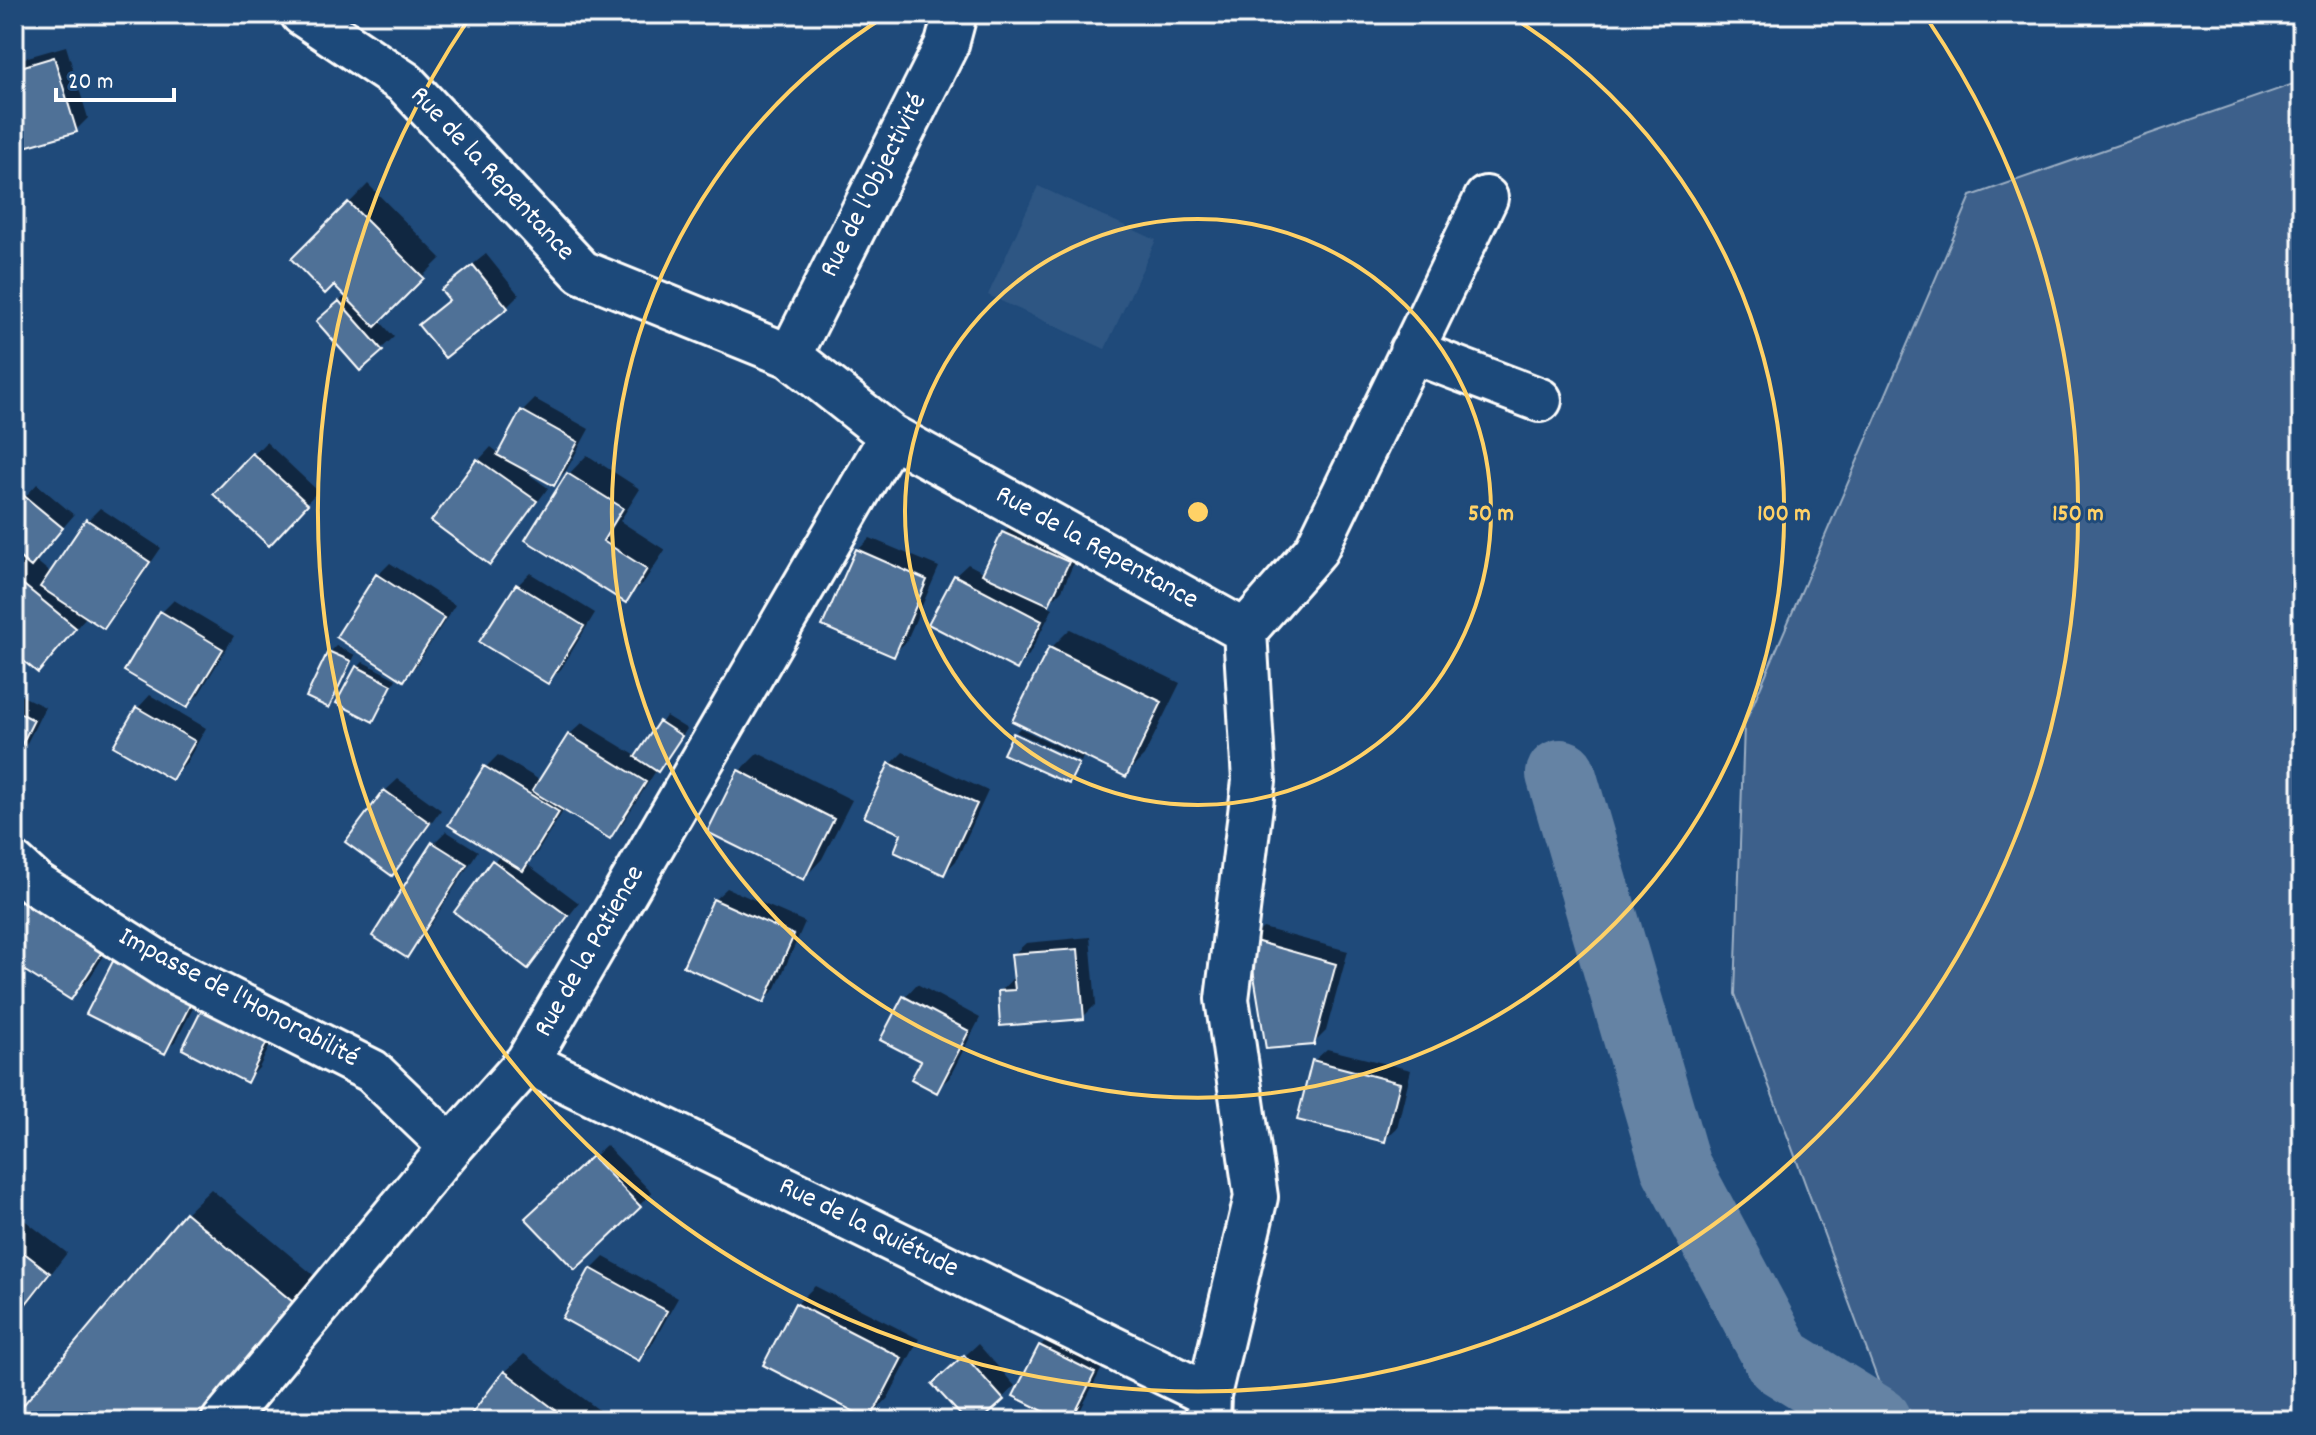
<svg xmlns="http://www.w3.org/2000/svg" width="2316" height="1435" viewBox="0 0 2316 1435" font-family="Dekko,sans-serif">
<rect width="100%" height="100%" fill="#1f4a7a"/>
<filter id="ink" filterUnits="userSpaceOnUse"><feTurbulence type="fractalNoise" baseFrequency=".0125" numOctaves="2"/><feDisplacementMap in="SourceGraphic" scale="16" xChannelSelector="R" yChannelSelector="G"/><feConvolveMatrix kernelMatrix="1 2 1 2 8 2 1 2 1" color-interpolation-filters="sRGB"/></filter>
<g filter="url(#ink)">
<!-- built -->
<path fill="#2e5683" d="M1038,186L1156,240L1105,349L988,295Z"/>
<!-- green -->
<path fill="#3c618b" stroke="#9eb0c5" stroke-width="2" d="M2302,81V1421H1893L1735,994L1744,725L1971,196Z"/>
<!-- shadow -->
<path fill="#0007" d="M66,46L88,118L76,130L14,148V61Z
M368,184L441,258L379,320L394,337L381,349L331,309L346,295L334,283L294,259Z
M486,254L519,295L507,307L421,325L450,298L456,278Z
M535,399L589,429L566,471L553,483L521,466L520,468L548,488L502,550L490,562L434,521L479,460L491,447L500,454L523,411Z
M266,442L318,491L281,530L216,494Z
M587,455L640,489L620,521L665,550L644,582L625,601L569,474Z
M37,484L74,515L35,560L52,574L88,520L100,508L161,548L116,614L104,627L87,616L38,671L14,651V509Z
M1016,521L1080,549L1062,590L1047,605L1053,608L1029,655L1017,668L955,576L968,564L985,573L1003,533Z
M870,538L939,567L906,642L893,654L858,550Z
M390,563L455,605L416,666L403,678L377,576Z
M530,573L595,613L561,669L548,681L517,586Z
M174,600L234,636L199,694L187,706L127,670L162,612Z
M1070,629L1180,683L1144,756L1125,775L1084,754L1081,762L1016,732L1020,728L1067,750L1069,747L1051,648Z
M336,646L355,655L334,700L329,705L330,652Z
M363,662L396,679L378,714L372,720L357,668Z
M14,692L45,707L14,769Z
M150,695L206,728L185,765L172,777L116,745L138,708Z
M666,716L687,729L664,764L657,769L622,824L610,836L565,808L535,856L527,864L579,903L540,953L528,966L494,862L501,855L486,767L498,755L541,781L569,735L582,723L638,757Z
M903,752L988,791L956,861L944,873L904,833L890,765Z
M758,753L852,800L822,859L804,878L739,772Z
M398,779L441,810L404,861L392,873L385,791Z
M446,831L478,851L419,943L407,955L433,844Z
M14,863L120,931L89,979L70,998L14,962Z
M727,888L805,922L776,988L764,1000L714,900Z
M1263,928L1348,951L1326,1031L1314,1043L1250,940Z
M1090,937L1096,1004L1083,1017L1000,992L1012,979H1016L1013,955L1026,943Z
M127,950L203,989L177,1039L165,1052L114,963Z
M917,984L980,1018L949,1078L936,1090L923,1060L883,1039L905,997Z
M280,1025L259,1068L247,1080L184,1048Z
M14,1032L24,1037L14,1060Z
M1327,1049L1411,1070L1397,1128L1384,1140L1314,1061Z
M606,1145L652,1193L575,1267L528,1218Z
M211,1189L317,1278L197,1421H18L186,1213Z
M14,1212L67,1253L26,1306L14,1318Z
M604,1257L678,1298L651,1346L639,1359L592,1269Z
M815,1286L919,1339L888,1398L870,1417L796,1305Z
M1053,1333L1106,1360L1081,1409L1069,1421H1067L1040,1346Z
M978,1344L1015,1386L978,1421H969L948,1371Z
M524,1354L607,1416L603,1421H469L505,1372Z
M1117,1412L1183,1415L1182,1421H1108Z"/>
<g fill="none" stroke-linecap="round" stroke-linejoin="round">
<!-- river -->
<path stroke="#6583a4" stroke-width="70" d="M1561,774L1676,1167L1780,1361L1877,1421"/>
</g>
<!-- building -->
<path fill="#507197" stroke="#fff" stroke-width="2" d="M54,57L77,132L14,150V69Z
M348,202L424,278L375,327L334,285L325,294L291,259Z
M473,265L508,308L445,358L418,325L449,300L441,290Z
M339,301L383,351L360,371L316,321Z
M521,410L578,442L554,486L497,455Z
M252,453L308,504L269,546L213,494Z
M477,459L537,501L490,565L431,521Z
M567,473L623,508L603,541L647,569L626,603L525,540Z
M23,495L63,528L31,567L14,553V506Z
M86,519L150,562L104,629L40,587Z
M1002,532L1069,562L1049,605L982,574Z
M856,549L927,580L894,657L822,626Z
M376,574L444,618L404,681L336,637Z
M954,575L1042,621L1017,670L928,624Z
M14,577L76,628L38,673L14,653Z
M516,584L584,626L548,684L479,642Z
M160,611L223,649L187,708L124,671Z
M1049,647L1162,702L1126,777L1012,721Z
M328,651L351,661L329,708L306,697Z
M356,666L392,685L373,722L336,703Z
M136,707L195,741L172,780L113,746Z
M14,710L34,720L14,760Z
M659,721L682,736L658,772L635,757Z
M1013,733L1079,764L1069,784L1003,754Z
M568,734L646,782L610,839L532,791Z
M889,763L977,804L944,875L894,852L901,834L864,817Z
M484,766L559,812L523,871L448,825Z
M738,770L834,819L804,880L707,832Z
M384,790L430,823L392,876L345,842Z
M432,842L467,864L407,958L372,936Z
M492,860L568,916L528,969L454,912Z
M14,894L103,950L71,1000L14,964Z
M713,899L794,935L764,1003L683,966Z
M1248,939L1336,964L1314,1045L1266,1049Z
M1078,949L1084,1019L1000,1026L998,991L1015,990L1011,954Z
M113,961L192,1001L165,1054L86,1014Z
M903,996L969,1031L937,1093L911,1079L921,1061L880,1040Z
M204,1005L269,1038L247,1083L182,1049Z
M1312,1060L1400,1083L1385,1142L1297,1120Z
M592,1156L641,1207L575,1270L525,1218Z
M185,1212L294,1303L196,1421H15L14,1416Z
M14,1245L50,1273L14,1319Z
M590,1268L667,1311L639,1361L562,1318Z
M795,1303L902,1358L870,1420L763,1365Z
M1039,1345L1095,1373L1071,1421H1063L1013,1396Z
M964,1355L1004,1400L981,1421H966L932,1384Z
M504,1371L570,1421H466Z"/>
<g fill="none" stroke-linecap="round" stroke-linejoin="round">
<defs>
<path id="minor" d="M302,14L405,83L582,272L790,356L891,436L1245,631L1254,781L1227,999L1256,1197L1209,1395L1208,1421
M1411,351L1540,400
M790,356L947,44L955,14
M1245,631L1316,550L1486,198
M14,864L37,885L169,969L372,1071L451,1147
M527,1062L1209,1395
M223,1421L451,1147L527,1062L891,436"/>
</defs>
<!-- minor casing -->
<use href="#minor" stroke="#fff" stroke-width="48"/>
<!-- minor -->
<use href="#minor" stroke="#1f4a7a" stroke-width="42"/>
</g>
</g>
<!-- distance rings -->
<g fill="none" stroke="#ffd166" stroke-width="4">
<circle cx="1198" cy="512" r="293"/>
<path d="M1509 15A586 586 0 1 1 887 15"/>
<path d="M1928 20A880 880 0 1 1 468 20"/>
</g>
<g text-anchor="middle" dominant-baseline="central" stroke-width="6" stroke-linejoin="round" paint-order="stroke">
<!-- street labels -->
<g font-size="28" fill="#fff" stroke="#1f4a7a">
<text transform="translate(491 175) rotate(47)">Rue de la Repentance</text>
<text transform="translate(875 186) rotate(-63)">Rue de l'Objectivité</text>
<text transform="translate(1096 549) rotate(29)">Rue de la Repentance</text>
<text transform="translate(591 952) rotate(-60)">Rue de la Patience</text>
<text transform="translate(238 999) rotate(28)">Impasse de l'Honorabilité</text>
<text transform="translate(868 1229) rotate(26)">Rue de la Quiétude</text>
</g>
</g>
<circle cx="1198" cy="512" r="12" fill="#ffd166" stroke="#1f4a7a" stroke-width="4"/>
<g font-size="24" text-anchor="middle" font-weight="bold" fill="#ffd166" stroke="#1f4a7a" stroke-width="6" stroke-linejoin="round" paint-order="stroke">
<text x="1491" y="520">50 m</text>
<text x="1784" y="520">100 m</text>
<text x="2078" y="520">150 m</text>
</g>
<!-- margin -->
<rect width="2316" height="1435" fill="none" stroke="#1f4a7a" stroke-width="48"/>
<rect x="24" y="24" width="2268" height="1387" fill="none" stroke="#fff" stroke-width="3" filter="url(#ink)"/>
<!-- scale -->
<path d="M56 88v12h118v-12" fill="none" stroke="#ffffff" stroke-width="4"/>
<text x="68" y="88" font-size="24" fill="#ffffff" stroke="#1f4a7a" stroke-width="6" paint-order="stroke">20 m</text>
</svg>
